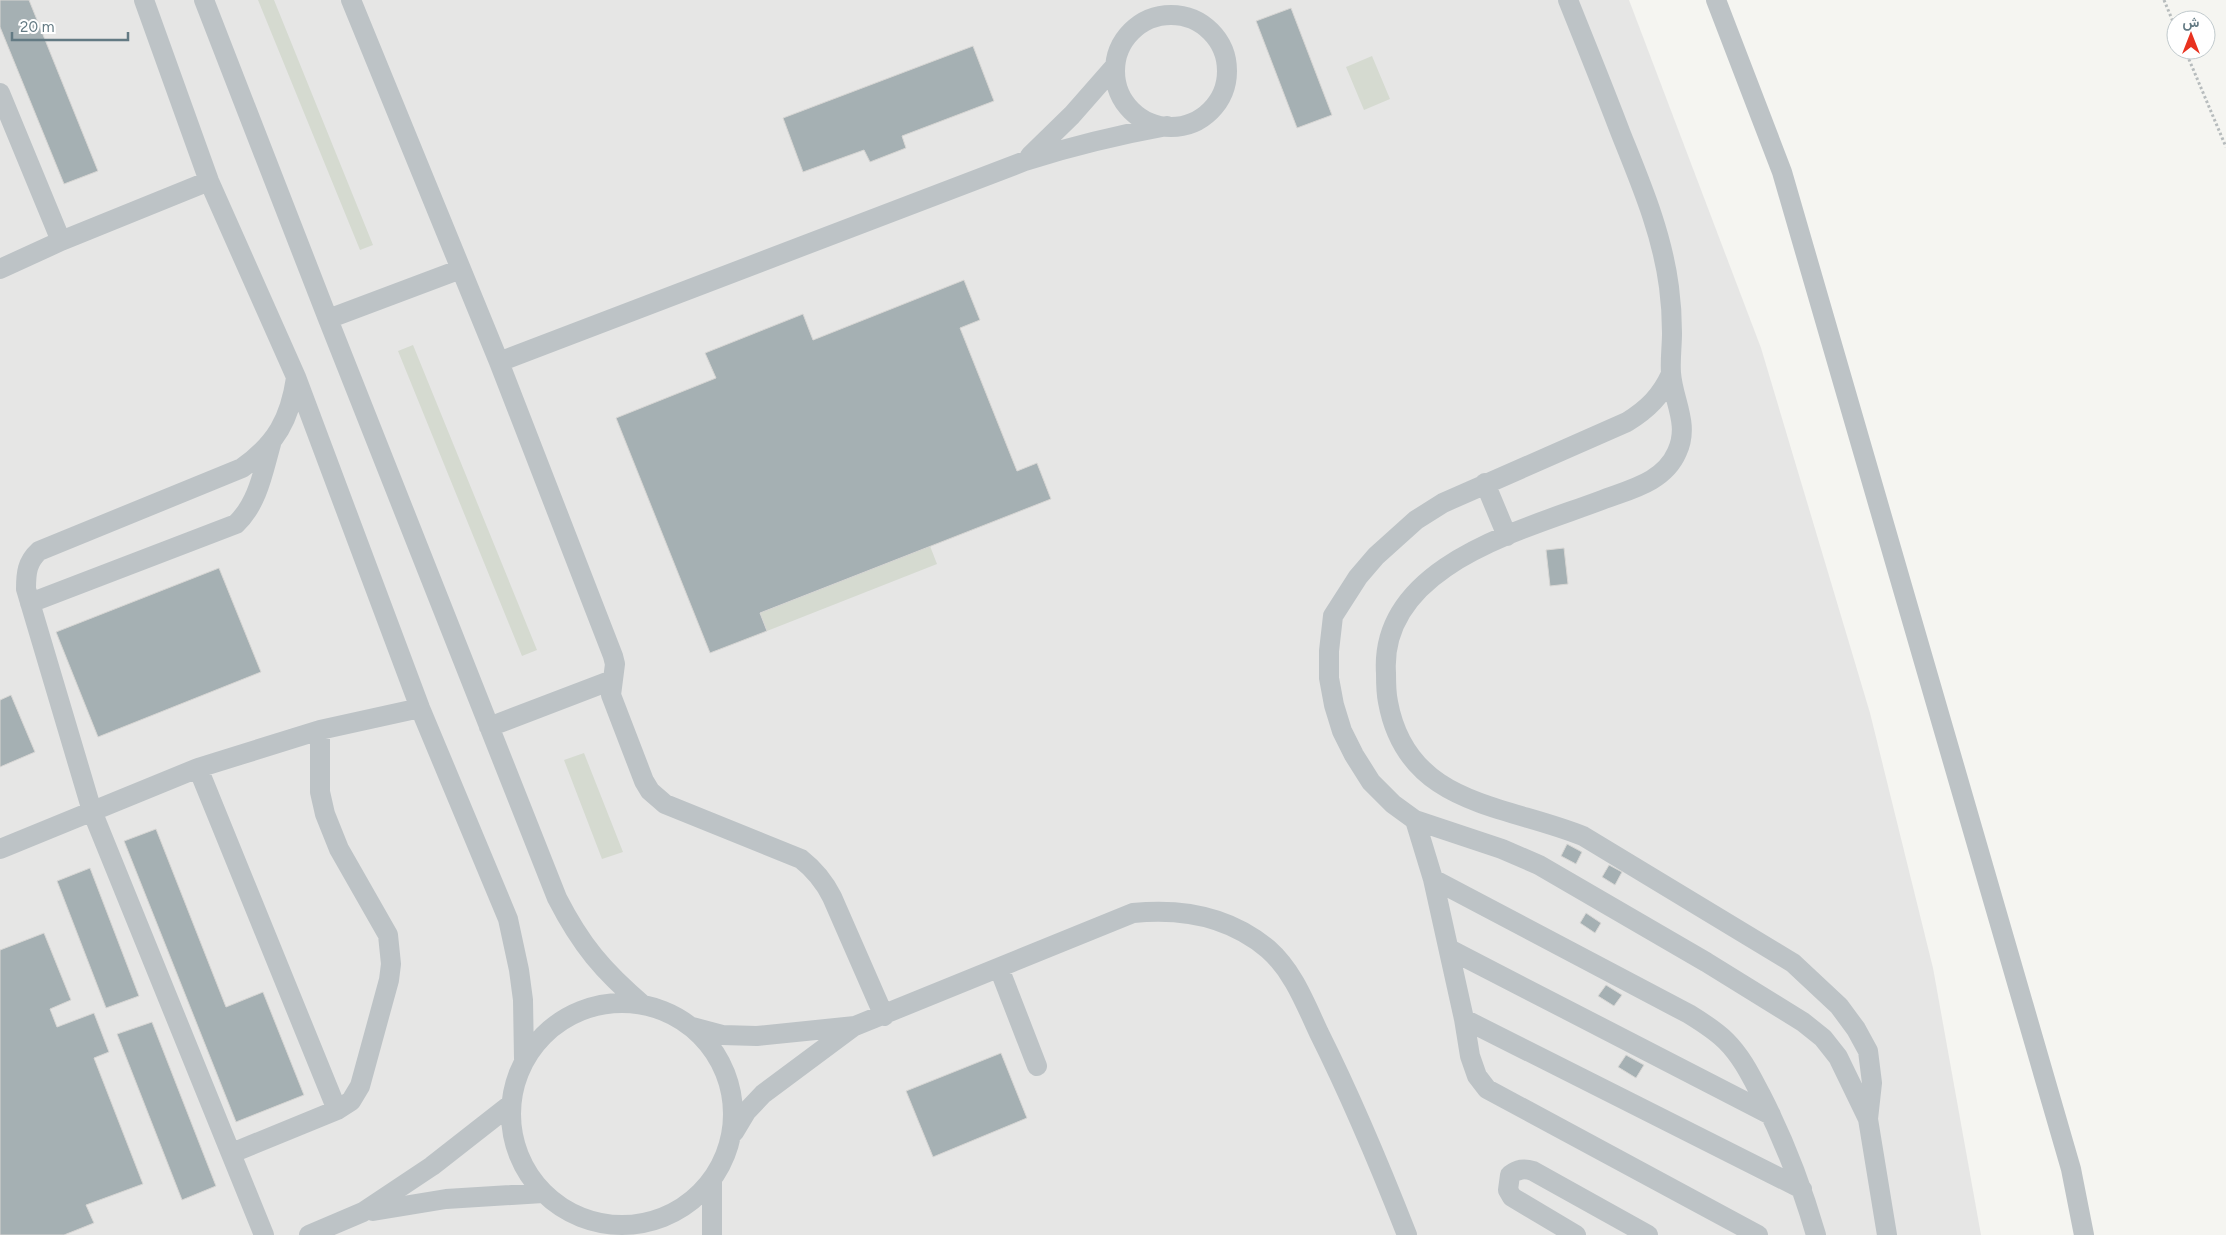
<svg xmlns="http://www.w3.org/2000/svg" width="2226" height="1235" viewBox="0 0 2226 1235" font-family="Figtree,Vazirmatn,sans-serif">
<rect width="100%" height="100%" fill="#f5f5f1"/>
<!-- built -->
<path fill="#e6e6e5" d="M0,0H1629L1761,348L1870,713L1933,968L1981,1235H0Z"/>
<!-- green -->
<path fill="#d5dad0" d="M258,0H274L373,245L360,250Z
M1372,56L1390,99L1364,110L1346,67Z
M413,345L537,650L522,656L398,351Z
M930,546L937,564L767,631L760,613Z
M584,753L623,852L602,859L564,760Z"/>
<!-- building -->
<path fill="#a5b0b3" stroke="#d7d6d4" d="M0,0H29L98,171L64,184L0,27Z
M1291,8L1332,115L1297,128L1256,21Z
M973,46L994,101L902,136L906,148L870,162L864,150L803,172L783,118Z
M964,280L980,320L960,328L1017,471L1037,463L1051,499L760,613L767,631L710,653L616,418L716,378L705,353L803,314L813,340Z
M1564,548L1568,584L1550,586L1546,550Z
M219,568L261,672L98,737L56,632Z
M11,695L35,752L0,767V700Z
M156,829L226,1007L263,992L304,1095L236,1122L124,841Z
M1567,844L1582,852L1576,864L1561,856Z
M1609,865L1622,872L1615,885L1602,877Z
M90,868L139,996L106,1008L57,881Z
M1586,913L1601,923L1595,933L1580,923Z
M44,933L71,1000L50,1009L57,1027L94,1013L109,1052L94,1058L143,1184L86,1205L94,1223L64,1235H0V950Z
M1606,985L1622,995L1614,1006L1598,996Z
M152,1022L216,1186L182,1200L117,1034Z
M1001,1053L1027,1118L933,1157L906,1091Z
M1626,1055L1644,1065L1636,1078L1618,1067Z"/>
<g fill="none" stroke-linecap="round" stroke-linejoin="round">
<!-- path -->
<path stroke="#b7bcbd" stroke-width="3" stroke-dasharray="2.5 2.5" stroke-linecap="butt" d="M2164,0L2176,29
M2185,50L2226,147"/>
<!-- service -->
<path stroke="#bdc3c6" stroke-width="20" d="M144,0L209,181L296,377L420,708L508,919L519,970L523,1000L524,1059
M204,0L328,319L557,898C581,945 603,971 643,1005
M351,0L499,362L613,656L615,664L611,695L644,781L650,791L665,804L801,859C815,870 824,881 832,897L884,1016
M1568,0C1586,45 1604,89 1621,134C1641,184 1662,233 1669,287C1671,302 1672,318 1672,333C1672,346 1670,360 1671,373C1673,401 1690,424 1677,452C1664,482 1631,489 1602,500C1523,530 1379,565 1386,673C1386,683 1386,693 1388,702C1407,806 1504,804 1583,836L1793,963L1839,1006L1856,1029L1868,1051L1872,1083L1868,1119
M1716,0L1782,172L2071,1169L2084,1235
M1115 71a56 56 0 1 1 112 0a56 56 0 1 1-112 0Z
M0,93L61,241
M1030,156L1072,115L1115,66
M0,269L61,241L209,181
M328,319L461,269
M499,362L1025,161C1072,146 1118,135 1167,126
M1671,374C1661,396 1648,409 1627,422L1443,503L1416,520L1376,556L1358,577L1333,616L1329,651V678L1334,705L1342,731L1354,755L1371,782L1393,804L1415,820L1502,849L1539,865L1706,962L1803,1022L1823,1038L1838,1057L1868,1119L1887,1235
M1485,483L1507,536
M30,603L236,524C258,503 263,472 271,444
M489,727L612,680
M198,768L337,1110
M1415,820L1433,879L1464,1019L1470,1056L1477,1076L1487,1089L1758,1235
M0,849L198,768L320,730L420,708
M1433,879L1689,1014C1702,1022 1715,1030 1726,1041C1742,1057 1751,1076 1761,1095C1784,1140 1802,1187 1816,1235
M1449,949L1771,1115
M999,968L1037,1066
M511 1114a111 111 0 1 1 222 0a111 111 0 1 1-222 0Z
M1464,1019L1802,1189
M692,1027L722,1035L757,1036L855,1026L1133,913C1182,908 1229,916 1268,949C1293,971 1305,1003 1319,1033C1352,1099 1380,1166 1407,1235
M734,1132L746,1112L763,1094L853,1027
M232,1153L337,1110L351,1101L360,1086L389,980L391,964L388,935L339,849L325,814L320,792V730
M712,1180V1235
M373,1211L446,1199L543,1193
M264,1235L92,811L26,589C26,573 27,562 39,551L242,468C276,444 290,419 296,378
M309,1235L363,1212L432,1166L510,1105
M1576,1235L1512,1197L1508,1190L1510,1175C1518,1169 1524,1168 1533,1171L1648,1235"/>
</g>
<!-- north arrow -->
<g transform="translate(2191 35)"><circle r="24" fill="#ffffff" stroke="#c1cacd"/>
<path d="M0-4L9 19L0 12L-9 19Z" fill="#e8321f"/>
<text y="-8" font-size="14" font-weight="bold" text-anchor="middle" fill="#637a83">ش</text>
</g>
<!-- scale -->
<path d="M12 32v8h116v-8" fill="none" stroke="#637a83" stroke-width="2.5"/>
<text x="20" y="32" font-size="15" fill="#637a83" stroke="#ffffff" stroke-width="4" paint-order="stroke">20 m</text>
</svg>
